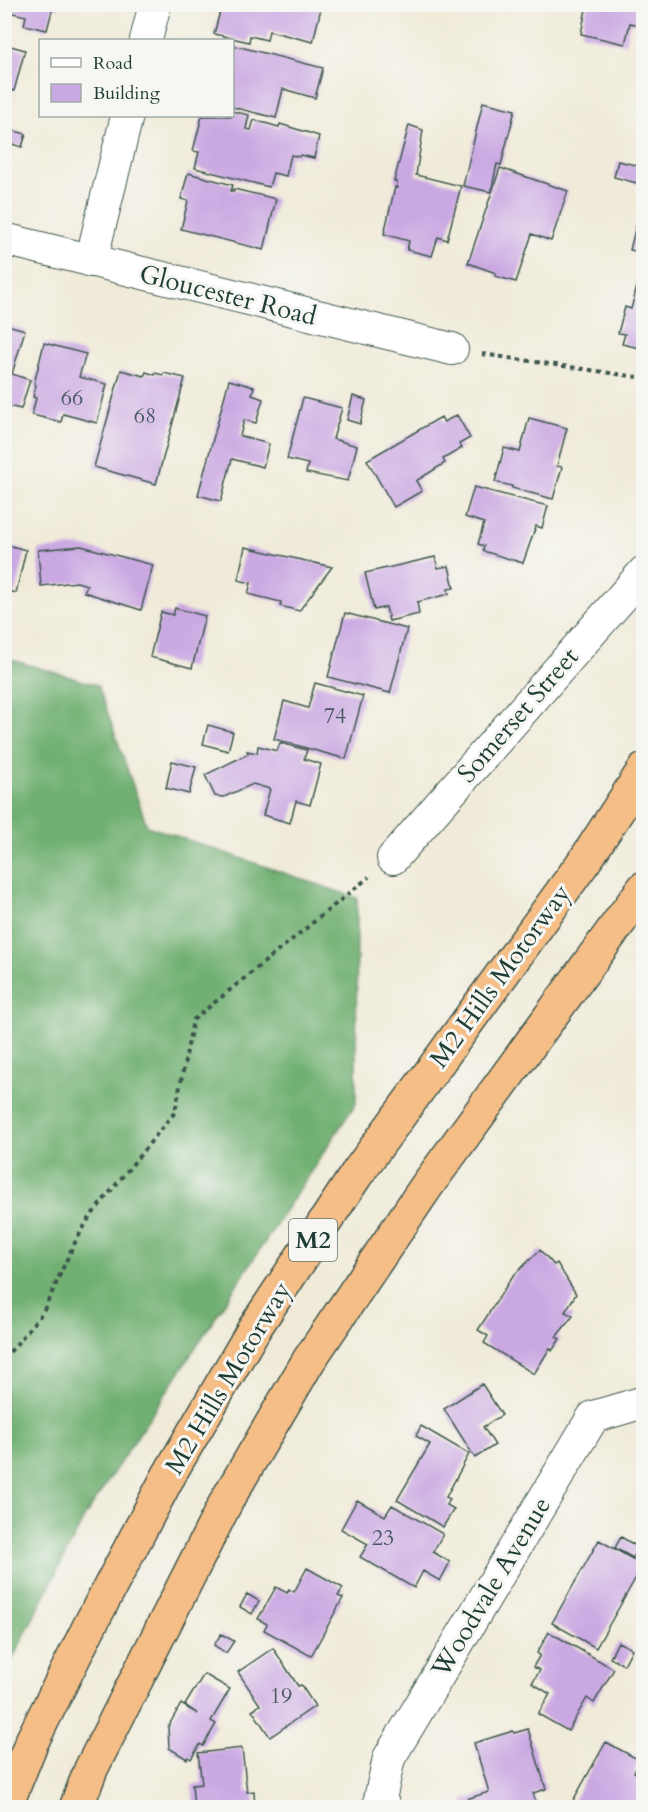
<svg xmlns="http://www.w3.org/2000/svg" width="648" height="1812" viewBox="0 0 648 1812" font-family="Cardo,serif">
<rect width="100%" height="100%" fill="#f6f6f2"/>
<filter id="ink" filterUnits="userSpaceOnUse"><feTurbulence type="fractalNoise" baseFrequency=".0167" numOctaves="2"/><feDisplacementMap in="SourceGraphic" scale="12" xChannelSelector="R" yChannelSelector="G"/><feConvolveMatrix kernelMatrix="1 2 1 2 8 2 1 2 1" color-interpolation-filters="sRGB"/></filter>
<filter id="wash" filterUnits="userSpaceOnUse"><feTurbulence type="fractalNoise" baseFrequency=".008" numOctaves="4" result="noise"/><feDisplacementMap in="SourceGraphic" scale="24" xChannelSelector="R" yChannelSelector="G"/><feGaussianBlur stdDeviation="1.35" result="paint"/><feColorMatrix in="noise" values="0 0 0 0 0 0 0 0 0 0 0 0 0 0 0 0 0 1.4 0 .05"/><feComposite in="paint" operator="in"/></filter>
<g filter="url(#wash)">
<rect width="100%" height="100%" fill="#f0ebd9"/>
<!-- forest -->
<path fill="#71b072" stroke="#487653" stroke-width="1.5" d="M5,658L98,685L147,826L357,898L356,1103L85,1516L5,1674Z"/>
<g id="blocks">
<!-- building -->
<path fill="#caa8e2" d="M4,4H60L59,8L53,7L47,30L24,25L26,16L4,11Z
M222,4H322L313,42L269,31L267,40L250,36L249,42L214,34Z
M587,4H643L638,25L630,23L625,44L581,34Z
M4,44L25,50L14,91L7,89L5,94Z
M232,45L323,68L315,98L283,89L276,118L232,107Z
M483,102L515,110L501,165L497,164L491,192L463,186Z
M232,111L249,115L246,129L251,130L254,120L279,127L280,124L319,136L314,158L300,155L299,157L291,155L286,176L273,173L269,187L195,168L199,152L193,151L202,116H232Z
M409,125L423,130L416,175L461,186L447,240L438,237L432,256L407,250L409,241L384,234L395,187L397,188V182L394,181Z
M4,128L26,134L22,147L12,144L5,170Z
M618,161L644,167V185L614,177Z
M500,168L568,191L551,241L532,234L516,282L495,276L496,273L468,263Z
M188,173L233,185L231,191H234V189L276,199L264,250L181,229L188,201L181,199Z
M643,197H644V253L630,250Z
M643,264H644V349L622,344L625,334L618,333L625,307L631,309Z
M4,324L25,330L12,374L30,380L21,409L4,405Z
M44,343L86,354L79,377L107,384L97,423L63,414L61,422L32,415L36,398L33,397L36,385L34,384Z
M121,370L144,376L146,372L155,375V373L163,375L164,373L185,378L156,484L94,467Z
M229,380L254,387L252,395L263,399L256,423L244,420L240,436L269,444L263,467L232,459L221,501L198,495Z
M353,396L366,400L360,424L347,420Z
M303,398L342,408L333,439L357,446L348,481L306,473L308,464L287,459Z
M457,415L470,438L459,444L462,448L443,459L445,463L416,481L422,491L394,507L367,460L441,417L444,422Z
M529,418L567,428L557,466L562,467L553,499L512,488V486L495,482L504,448L520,452Z
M474,487L548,506L542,528L536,526L523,563L483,551L484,546L478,544L484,523L465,517Z
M4,544L26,550L16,593L4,590Z
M81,546L153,565L141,610L84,592L87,585L77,582L41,586L38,550Z
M245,547L332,567L299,611L280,606L281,602L248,594L251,583L238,580Z
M435,557L438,568L449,566L454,588L448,589L449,594L417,602L419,614L389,621L386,607L374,610L365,573Z
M175,608L205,616L192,668L150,657L161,612L173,615Z
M345,613L407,629L390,693L328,677Z
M315,683L363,696L346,759L274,739L284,701L308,708Z
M208,725L233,732L228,751L203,744Z
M280,743L307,750L304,759L321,764L310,805L296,801L290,823L263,815L270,789L253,784L224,797L215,796L205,775L248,754L247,751L257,753L258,746L277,751Z
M172,761L196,767L189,794L166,788Z
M540,1250L554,1265L557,1263L576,1294L565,1312L573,1316L556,1337L560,1339L552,1351L550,1348L534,1374L484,1343L488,1336L478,1330L512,1277Z
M482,1384L502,1415L483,1427L495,1445L475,1458L444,1409Z
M421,1426L469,1454L446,1497L450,1499L447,1505L454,1509L443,1527L397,1500L430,1444L416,1436Z
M357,1500L385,1516L392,1505L443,1534L433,1552L450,1562L440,1581L423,1571L414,1588L360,1557L368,1544L341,1529Z
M621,1537L638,1547L633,1558L615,1548Z
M599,1540L643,1565L596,1648L552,1623Z
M307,1568L343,1588L338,1596L343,1598L311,1656L264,1630L267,1624L258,1619L276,1587L287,1593L289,1589L294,1592Z
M247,1594L259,1601L252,1614L240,1607Z
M549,1632L614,1669L594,1703L587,1698L568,1731L538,1714L550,1694L532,1683L540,1670L533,1667L540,1655L537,1653Z
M221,1634L234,1641L226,1653L214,1645Z
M618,1642L632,1649L624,1665L610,1658Z
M273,1648L298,1686L301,1685L315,1706L270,1737L252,1710L260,1705L238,1672Z
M204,1674L230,1689L211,1721L216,1724L203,1746L200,1744L191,1759L188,1757L187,1759L169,1748L168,1727L181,1704L198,1714L185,1705Z
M528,1729L546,1789L533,1793L538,1808H465L463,1800L489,1792L474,1743L513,1731L514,1733Z
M606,1742L641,1761L634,1772L644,1777V1808H573L570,1806Z
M242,1748L247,1792L254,1791L255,1808H194L192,1785L202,1784L198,1753Z"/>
</g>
</g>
<g filter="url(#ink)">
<use href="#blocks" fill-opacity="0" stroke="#3e574d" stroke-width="1.5"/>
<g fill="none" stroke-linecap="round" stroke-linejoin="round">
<defs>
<path id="street" d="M146,40L155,4
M4,239L452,349
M91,261L127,116
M393,858L644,572
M385,1808L380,1799L389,1758L593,1417L644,1402"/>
<path id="highway" d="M5,1808L32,1741L90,1625L170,1473L254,1329L356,1175L588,856L644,770
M76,1808L91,1769L227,1500L309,1360L426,1187L644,888"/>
</defs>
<!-- street casing -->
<use href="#street" stroke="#3e574d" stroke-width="34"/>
<!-- highway casing -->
<use href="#highway" stroke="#3e574d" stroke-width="36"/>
<!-- path -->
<path stroke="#3e574d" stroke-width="4" stroke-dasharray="4.5 4.5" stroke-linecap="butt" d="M482,354L644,378
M4,1359L43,1312L73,1246L89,1218L175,1112L193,1020L369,877"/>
<!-- street -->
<use href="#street" stroke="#fff" stroke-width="32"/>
<!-- highway -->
<use href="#highway" stroke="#f6be87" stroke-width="33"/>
</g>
</g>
<g text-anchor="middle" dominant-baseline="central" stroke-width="6" stroke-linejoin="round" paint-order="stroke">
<!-- number labels -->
<g font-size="22" fill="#4a5860">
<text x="72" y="398">66</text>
<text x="145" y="416">68</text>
<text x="335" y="716">74</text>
<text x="383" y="1538">23</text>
<text x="281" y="1696">19</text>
</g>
<!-- shield labels -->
<rect fill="#f6f6f2" stroke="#60746d" stroke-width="1.5" x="289" y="1219" width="48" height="42" rx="4.5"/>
<g font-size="24" font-weight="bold" fill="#1f3d34">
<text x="313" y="1240">M2</text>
</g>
<!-- street labels -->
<g font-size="26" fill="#1f3d34" stroke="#f6f6f2">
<text transform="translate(228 295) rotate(14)">Gloucester Road</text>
<text transform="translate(518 715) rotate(-49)">Somerset Street</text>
<text transform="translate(500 976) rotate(-54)">M2 Hills Motorway</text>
<text transform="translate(228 1378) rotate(-59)">M2 Hills Motorway</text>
<text transform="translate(491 1587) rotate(-59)">Woodvale Avenue</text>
</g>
</g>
<!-- margin -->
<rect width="648" height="1812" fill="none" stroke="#f6f6f2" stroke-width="24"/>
<!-- legend -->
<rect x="39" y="39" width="195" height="78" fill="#f6f6f2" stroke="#a0aca6" stroke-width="1.5"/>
<rect x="51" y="58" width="30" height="9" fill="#ffffff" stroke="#a0aca6" stroke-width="1.5"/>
<text x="93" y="69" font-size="18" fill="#1f3d34">Road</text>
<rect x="51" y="84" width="30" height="18" fill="#caa8e2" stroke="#a0aca6" stroke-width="1.5"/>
<text x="93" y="99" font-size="18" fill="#1f3d34">Building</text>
</svg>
